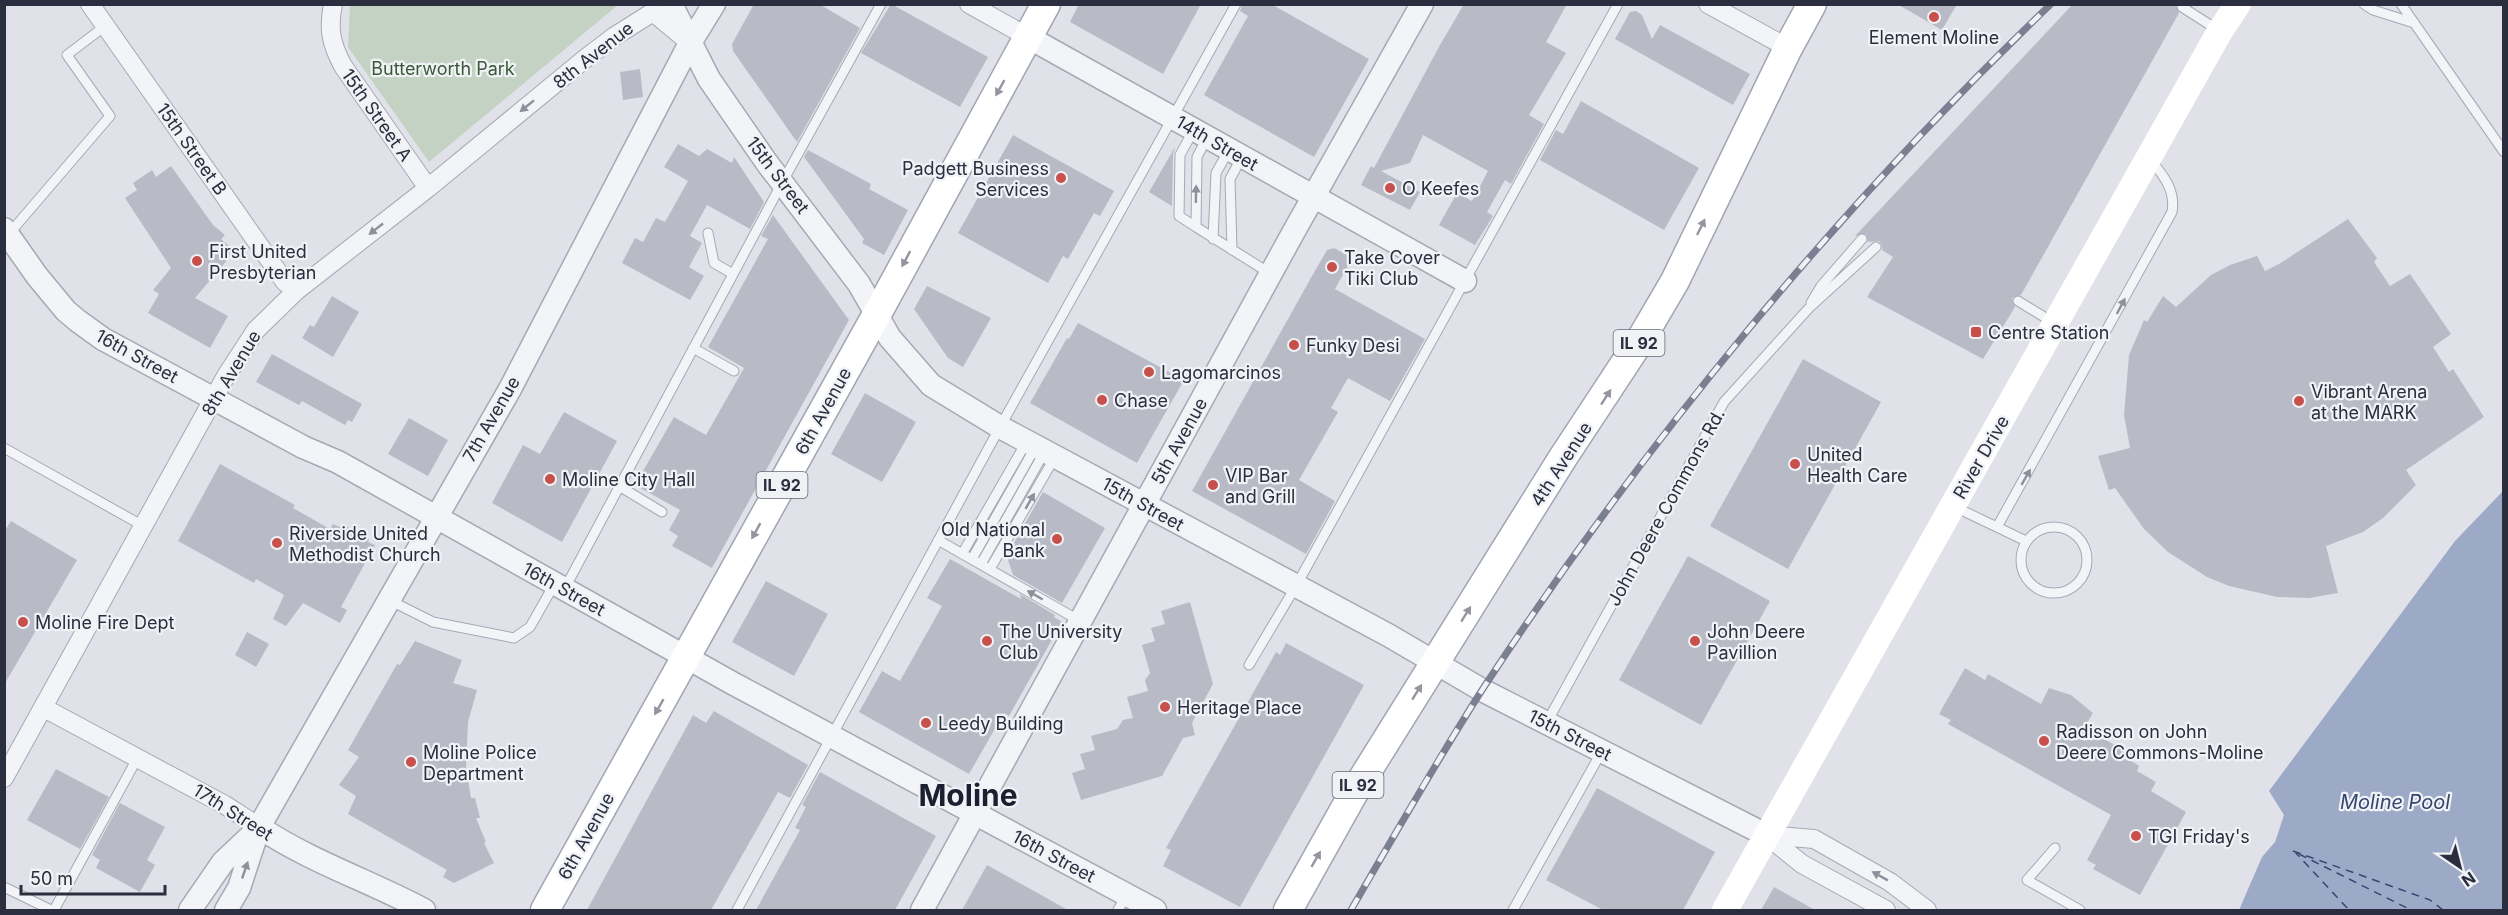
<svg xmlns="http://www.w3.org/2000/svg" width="2508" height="915" viewBox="0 0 2508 915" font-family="Inter,sans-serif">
<rect width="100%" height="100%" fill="#e1e2e9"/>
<!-- green -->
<path fill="#c3d2c2" d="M350,5V4L618,5L429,162L348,47Z"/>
<!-- water -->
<path fill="#9daac7" d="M2503,491V910H2239L2262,857L2275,842L2284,815L2269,791L2455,541Z"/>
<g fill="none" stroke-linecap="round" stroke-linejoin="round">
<!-- ferry -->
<path stroke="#364671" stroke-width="1.5" stroke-dasharray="8 6" stroke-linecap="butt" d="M2293,851L2430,900L2443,910
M2294,851L2349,910
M2299,854L2411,910"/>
</g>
<!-- building -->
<path fill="#b8bbc5" d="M754,4H819L860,28L797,142L733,51L732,44Z
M891,4L988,57L960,107L861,53Z
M1079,4H1201L1163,74L1070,22Z
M1243,4H1271L1369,59L1314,157L1204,95L1248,16L1240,11Z
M1464,4H1567L1546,42L1566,53L1529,115L1544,124L1511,184L1505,180L1487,212L1493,216L1475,245L1439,225L1457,193L1472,201L1488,171L1423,135L1410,163L1381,171L1420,192L1410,210L1361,185L1371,166L1374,168L1440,45Z
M1897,4H1957L1942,30Z
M2073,4H2176L2179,13L2021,295L2012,298L2015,307L1983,359L1867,297L1893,257L1882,250V245L1879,241L1868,242L1866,234L1855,236Z
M1636,11L1642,15L1652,39L1660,25L1750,74L1733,105L1615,39L1630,12Z
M640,69L643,97L623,100L620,72Z
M1581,101L1699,168L1664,230L1540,160L1556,130L1563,134Z
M1013,135L1114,191L1100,216L1094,213L1068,259L1063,256L1048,283L958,233Z
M678,144L699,156L707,149L732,163L734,157L764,202L750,229L707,205L690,236L702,243L689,267L704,276L690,300L622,263L635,238L643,242L656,218L665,222L688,181L664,167Z
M1175,147L1173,155L1172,206L1149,192Z
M808,150L871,184L869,189L908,210L884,255L862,243L864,239L804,157Z
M171,166L213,225L225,235L221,239L235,251L195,298L228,316L210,348L148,313L159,294L153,290L171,268L125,198L137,190L133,183L152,170L156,177Z
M773,215L849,320L712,568L672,546L678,536L669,530L680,510L635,485L674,417L706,435L744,368L708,347L768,239L761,236Z
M2348,219L2377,258L2374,262L2390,286L2410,274L2451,334L2433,347L2449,372L2453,369L2484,417L2406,470L2416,485L2383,518L2363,532L2326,546L2338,593L2309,598L2277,597L2229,586L2207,577L2168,552L2144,529L2115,488L2109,490L2098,456L2130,448L2124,415L2129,355L2144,320L2147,322L2163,296L2176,307L2211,275L2230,265L2257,256L2265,271L2279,264Z
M1334,248L1352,258L1335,289L1425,339L1390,401L1348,378L1331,408L1338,412L1299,480L1335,501L1306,554L1192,491L1312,276L1327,250Z
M927,286L991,318L963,367L948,358L914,309Z
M332,296L359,312L333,357L302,338L310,325L314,327Z
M1078,323L1184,380L1137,463L1030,403L1067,338L1069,339Z
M272,354L362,404L352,422L348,420L345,425L302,401L299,405L256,382Z
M1803,359L1881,402L1788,569L1710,526Z
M865,393L916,422L882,482L831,454Z
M564,412L617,441L562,542L492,503L523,445L540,454Z
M409,418L448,440L428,476L388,454Z
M220,464L295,505L293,508L330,529L333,524L342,528L344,525L369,539L368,542L375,545L341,607L347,610L340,623L303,603L286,626L273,619L284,595L256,579L254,583L178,541Z
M1043,492L1105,528L1062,603L1013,575L1008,560L1010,550Z
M11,521L77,560L4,685V532Z
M1688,556L1770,601L1701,725L1619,680Z
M950,559L1021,599L1020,594L1055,615L1054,617L1062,622L1009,716L1004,713L969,774L859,712L882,671L900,681L942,606L927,598Z
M766,581L828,614L794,676L732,642Z
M1190,602L1213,684L1192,723L1195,735L1183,738L1162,776L1081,800L1072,773L1085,769L1080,754L1095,750L1091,736L1117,729L1123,720L1133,718L1127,697L1148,691L1145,680L1150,673L1142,645L1155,641L1151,628L1165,624L1161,611Z
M247,632L269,644L256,667L235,655Z
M415,641L462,660L453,683L477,690L468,722L466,768L471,798H475L480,818H476L486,842L484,843L494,863L454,883L443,877L447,870L348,814L356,796L339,785L359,757L348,750L397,664L400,665Z
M1286,643L1364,685L1240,907L1163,866L1171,850L1166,848L1276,652L1280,655Z
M1965,668L1985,680L1988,674L2041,704L2049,688L2071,695L2093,713L2084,728L2133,755L2130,760L2139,766L2137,771L2156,782L2151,791L2186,812L2140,895L2093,869L2096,865L2087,860L2111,815L1948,724L1951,720L1939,714Z
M714,711L808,765L790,798L778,792L711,910H587L693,715L706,723Z
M56,769L109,797L80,849L27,820Z
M820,772L936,836L895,910H756L800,830L795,828L806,807L802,805Z
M1597,788L1715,852L1683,910H1603L1546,880Z
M120,803L165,827L147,860L155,865L140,892L96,868L100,860L92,855Z
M987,865L1068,910H962Z
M1774,887L1815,910H1761Z"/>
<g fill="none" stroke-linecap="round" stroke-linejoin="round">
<defs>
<path id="service" d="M2364,4L2373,10L2411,22
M2401,4L2504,152
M2182,7L2218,30
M1193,131L1180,155L1179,216L1196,227
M1207,138L1197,157L1196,227L1271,274
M708,233L714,263L733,274
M8,235L110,116L67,55L105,26
M1213,239L1216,173L1229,150
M1232,250L1230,179L1242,157
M2018,301L2054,323
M1811,303L1821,286L1862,239
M693,348L734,371
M4,448L145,527
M619,486L662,512
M1955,507L2026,541
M1997,527L2172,212C2176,190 2163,175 2150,159
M2021 560a33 33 0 1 1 66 0a33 33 0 1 1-66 0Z
M938,540L1080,621
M962,554L1027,441
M972,559L1036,446
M981,564L1045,451
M990,569L1055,457
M565,588L783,181L881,4
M389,600L433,622L514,638L530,627L555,583
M1249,665L1296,586L1618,4
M1547,722L1724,402L1809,308L1876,247
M2055,848L2027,880L2080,910
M4,887L51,910
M54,910L138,757
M737,910L1000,427L1236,4
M1118,910L1127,894
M1513,910L1602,751"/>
<path id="minor" d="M90,4L285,282L296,291
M333,4C328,29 331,44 343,66L428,188
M969,4L1028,37
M1708,4L1788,48
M44,708L225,805L259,827
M4,778L226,376L256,330L296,291L428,188L586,58L615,36L653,12L689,42
M1766,835L1814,839L1890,882L1927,910
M1766,835L1802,864L1886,910"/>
<path id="tertiary" d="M671,4L709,79L767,163L859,284L890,338L931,385L1000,427L1388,635L1482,690L1766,835
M1028,37L1465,281
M4,229L37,276L66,311L78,321L103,339L303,447L338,462L734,684L1155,910
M259,827C311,862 370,881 424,910
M190,910L223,862L256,831
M226,910L239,888L259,827L510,389L690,43L714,4
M922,910L1293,233L1422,4"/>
<path id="primary" d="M545,910L877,314L1046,4
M1288,910L1353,794L1562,459L1641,339L1675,281L1788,48L1812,4"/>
</defs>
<!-- service casing -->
<use href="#service" stroke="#a6a8b3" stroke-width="11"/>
<!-- minor casing -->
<use href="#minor" stroke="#a6a8b3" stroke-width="20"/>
<!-- tertiary casing -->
<use href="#tertiary" stroke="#a6a8b3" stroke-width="25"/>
<!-- primary casing -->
<use href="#primary" stroke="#a0a5b4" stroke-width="31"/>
<!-- service -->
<use href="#service" stroke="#f3f4f7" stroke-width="9"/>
<!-- minor -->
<use href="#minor" stroke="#f3f4f7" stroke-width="18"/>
<!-- tertiary -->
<use href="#tertiary" stroke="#f3f4f7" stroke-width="22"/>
<!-- secondary -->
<path stroke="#fff" stroke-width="26" d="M1725,910L2220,31L2238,4"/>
<!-- primary -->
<use href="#primary" stroke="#fff" stroke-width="28"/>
<defs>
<path id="rail" d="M1351,910C1394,836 1437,760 1484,687C1645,441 1839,207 2051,4"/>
</defs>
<!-- rail casing -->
<use href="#rail" stroke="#7b7f91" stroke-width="7"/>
<!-- rail -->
<use href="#rail" stroke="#f0f2f6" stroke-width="4.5" stroke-dasharray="14" stroke-linecap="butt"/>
</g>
<!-- one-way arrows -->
<defs><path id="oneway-solid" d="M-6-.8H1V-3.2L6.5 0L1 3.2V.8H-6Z" transform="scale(1.5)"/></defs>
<g fill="#94969f">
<use href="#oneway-solid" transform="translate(1000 88) rotate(119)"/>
<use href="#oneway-solid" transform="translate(1701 227) rotate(-64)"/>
<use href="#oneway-solid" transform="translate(906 259) rotate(118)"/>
<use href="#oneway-solid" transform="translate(1606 397) rotate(-57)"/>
<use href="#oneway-solid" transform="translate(756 531) rotate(119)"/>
<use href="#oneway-solid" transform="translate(1466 614) rotate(-58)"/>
<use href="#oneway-solid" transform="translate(1417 692) rotate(-58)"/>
<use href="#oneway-solid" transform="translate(659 707) rotate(120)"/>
<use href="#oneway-solid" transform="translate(1316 859) rotate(-60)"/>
</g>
<g fill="#8e919b">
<use href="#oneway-solid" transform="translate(527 106) rotate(141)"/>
<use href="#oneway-solid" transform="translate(1196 194) rotate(-89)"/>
<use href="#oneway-solid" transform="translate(376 229) rotate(142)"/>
<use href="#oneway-solid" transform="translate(2121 306) rotate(-62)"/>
<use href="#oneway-solid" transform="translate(2026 477) rotate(-60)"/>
<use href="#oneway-solid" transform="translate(1030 501) rotate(-60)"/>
<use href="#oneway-solid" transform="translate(1035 595) rotate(-150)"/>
<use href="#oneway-solid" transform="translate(245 870) rotate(-71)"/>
<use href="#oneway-solid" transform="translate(1880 876) rotate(-151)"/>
</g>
<!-- markers -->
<g fill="#c74f4c" stroke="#f0f2f6" stroke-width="2">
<circle cx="1934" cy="17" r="6"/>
<circle cx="1061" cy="178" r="6"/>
<circle cx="1390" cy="188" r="6"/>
<circle cx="197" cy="261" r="6"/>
<circle cx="1332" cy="267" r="6"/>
<rect x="1970" y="326" width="12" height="12" rx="3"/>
<circle cx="1294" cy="345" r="6"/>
<circle cx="1149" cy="372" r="6"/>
<circle cx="1102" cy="400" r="6"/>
<circle cx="2299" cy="401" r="6"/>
<circle cx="1795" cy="464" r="6"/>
<circle cx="550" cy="479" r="6"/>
<circle cx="1213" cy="485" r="6"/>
<circle cx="1057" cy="539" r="6"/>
<circle cx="277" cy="543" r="6"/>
<circle cx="23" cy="622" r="6"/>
<circle cx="987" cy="641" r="6"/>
<circle cx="1695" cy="641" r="6"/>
<circle cx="1165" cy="707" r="6"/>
<circle cx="926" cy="723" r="6"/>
<circle cx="2044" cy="741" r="6"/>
<circle cx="411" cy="762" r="6"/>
<circle cx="2136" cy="836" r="6"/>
</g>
<g text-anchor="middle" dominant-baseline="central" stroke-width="4.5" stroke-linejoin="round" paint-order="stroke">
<!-- shield labels -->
<g fill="#f0f2f6" stroke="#656976" stroke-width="1.5">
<rect x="1613.5" y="330" width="51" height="26" rx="4.5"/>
<rect x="756.5" y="472" width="51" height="26" rx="4.5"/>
<rect x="1332.5" y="772" width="51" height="26" rx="4.5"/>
</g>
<g font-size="16" font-weight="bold" fill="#2a2e3f">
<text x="1639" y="343">IL 92</text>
<text x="782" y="485">IL 92</text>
<text x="1358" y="785">IL 92</text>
</g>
<!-- poi labels -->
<g font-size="18" fill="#2a2e3f" stroke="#f0f2f6" text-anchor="start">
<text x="1934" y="37" text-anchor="middle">Element Moline</text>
<text x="1049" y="168" text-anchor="end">Padgett Business<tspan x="1049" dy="21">Services</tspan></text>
<text x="1402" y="188">O Keefes</text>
<text x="209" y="251">First United<tspan x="209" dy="21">Presbyterian</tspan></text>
<text x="1344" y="257">Take Cover<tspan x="1344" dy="21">Tiki Club</tspan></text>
<text x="1988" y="332">Centre Station</text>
<text x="1306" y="345">Funky Desi</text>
<text x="1161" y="372">Lagomarcinos</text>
<text x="2311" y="391">Vibrant Arena<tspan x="2311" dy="21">at the MARK</tspan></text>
<text x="1114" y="400">Chase</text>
<text x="1807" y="454">United<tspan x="1807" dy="21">Health Care</tspan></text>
<text x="1225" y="475">VIP Bar<tspan x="1225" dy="21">and Grill</tspan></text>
<text x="562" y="479">Moline City Hall</text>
<text x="1045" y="529" text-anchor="end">Old National<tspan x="1045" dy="21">Bank</tspan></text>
<text x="289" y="533">Riverside United<tspan x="289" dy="21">Methodist Church</tspan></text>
<text x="35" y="622">Moline Fire Dept</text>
<text x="999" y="631">The University<tspan x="999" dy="21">Club</tspan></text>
<text x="1707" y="631">John Deere<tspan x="1707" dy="21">Pavillion</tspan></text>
<text x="1177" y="707">Heritage Place</text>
<text x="938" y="723">Leedy Building</text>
<text x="2056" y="731">Radisson on John<tspan x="2056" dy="21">Deere Commons-Moline</tspan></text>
<text x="423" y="752">Moline Police<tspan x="423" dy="21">Department</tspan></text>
<text x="2148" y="836">TGI Friday's</text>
</g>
<!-- street labels -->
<g font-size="18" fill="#2a2e3f" stroke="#f0f2f6">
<text transform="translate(593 55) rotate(-38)">8th Avenue</text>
<text transform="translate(377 115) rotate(55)">15th Street A</text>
<text transform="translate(1217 143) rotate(30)">14th Street</text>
<text transform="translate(192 149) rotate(55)">15th Street B</text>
<text transform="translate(778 175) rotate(53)">15th Street</text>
<text transform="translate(137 356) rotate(29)">16th Street</text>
<text transform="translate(231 373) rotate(-59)">8th Avenue</text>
<text transform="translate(823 411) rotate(-61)">6th Avenue</text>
<text transform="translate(491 419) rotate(-60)">7th Avenue</text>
<text transform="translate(1179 441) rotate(-61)">5th Avenue</text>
<text transform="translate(1981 457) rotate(-60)">River Drive</text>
<text transform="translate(1561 464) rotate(-57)">4th Avenue</text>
<text transform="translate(1143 504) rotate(29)">15th Street</text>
<text transform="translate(1666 507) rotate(-61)">John Deere Commons Rd.</text>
<text transform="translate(564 589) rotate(29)">16th Street</text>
<text transform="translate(1570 735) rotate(27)">15th Street</text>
<text transform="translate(233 812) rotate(32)">17th Street</text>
<text transform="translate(586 836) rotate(-61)">6th Avenue</text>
<text transform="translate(1054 856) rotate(28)">16th Street</text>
</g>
<!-- park labels -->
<g font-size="18" fill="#385a38" stroke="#f0f2f6">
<text x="443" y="68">Butterworth Park</text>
</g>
<!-- water labels -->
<g font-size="20" font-style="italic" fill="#364671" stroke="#f0f2f6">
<text x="2395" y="802">Moline Pool</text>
</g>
<!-- town labels -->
<g font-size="30" font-weight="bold" fill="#1c1f30" stroke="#f0f2f6">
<text x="968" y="795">Moline</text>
</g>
</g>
<!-- border -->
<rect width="2508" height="915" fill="none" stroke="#2a2e3f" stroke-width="12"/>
<!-- north arrow -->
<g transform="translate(2460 867) rotate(145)" stroke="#f0f2f6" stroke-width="4.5" paint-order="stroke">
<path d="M0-4.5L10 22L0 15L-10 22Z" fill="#2a2e3f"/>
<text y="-9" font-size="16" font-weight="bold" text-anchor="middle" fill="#2a2e3f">N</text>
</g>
<!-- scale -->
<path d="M21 885v9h144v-9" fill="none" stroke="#2a2e3f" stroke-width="3"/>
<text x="30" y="885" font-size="18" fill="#2a2e3f" stroke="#f0f2f6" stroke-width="4.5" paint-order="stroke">50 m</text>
</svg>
